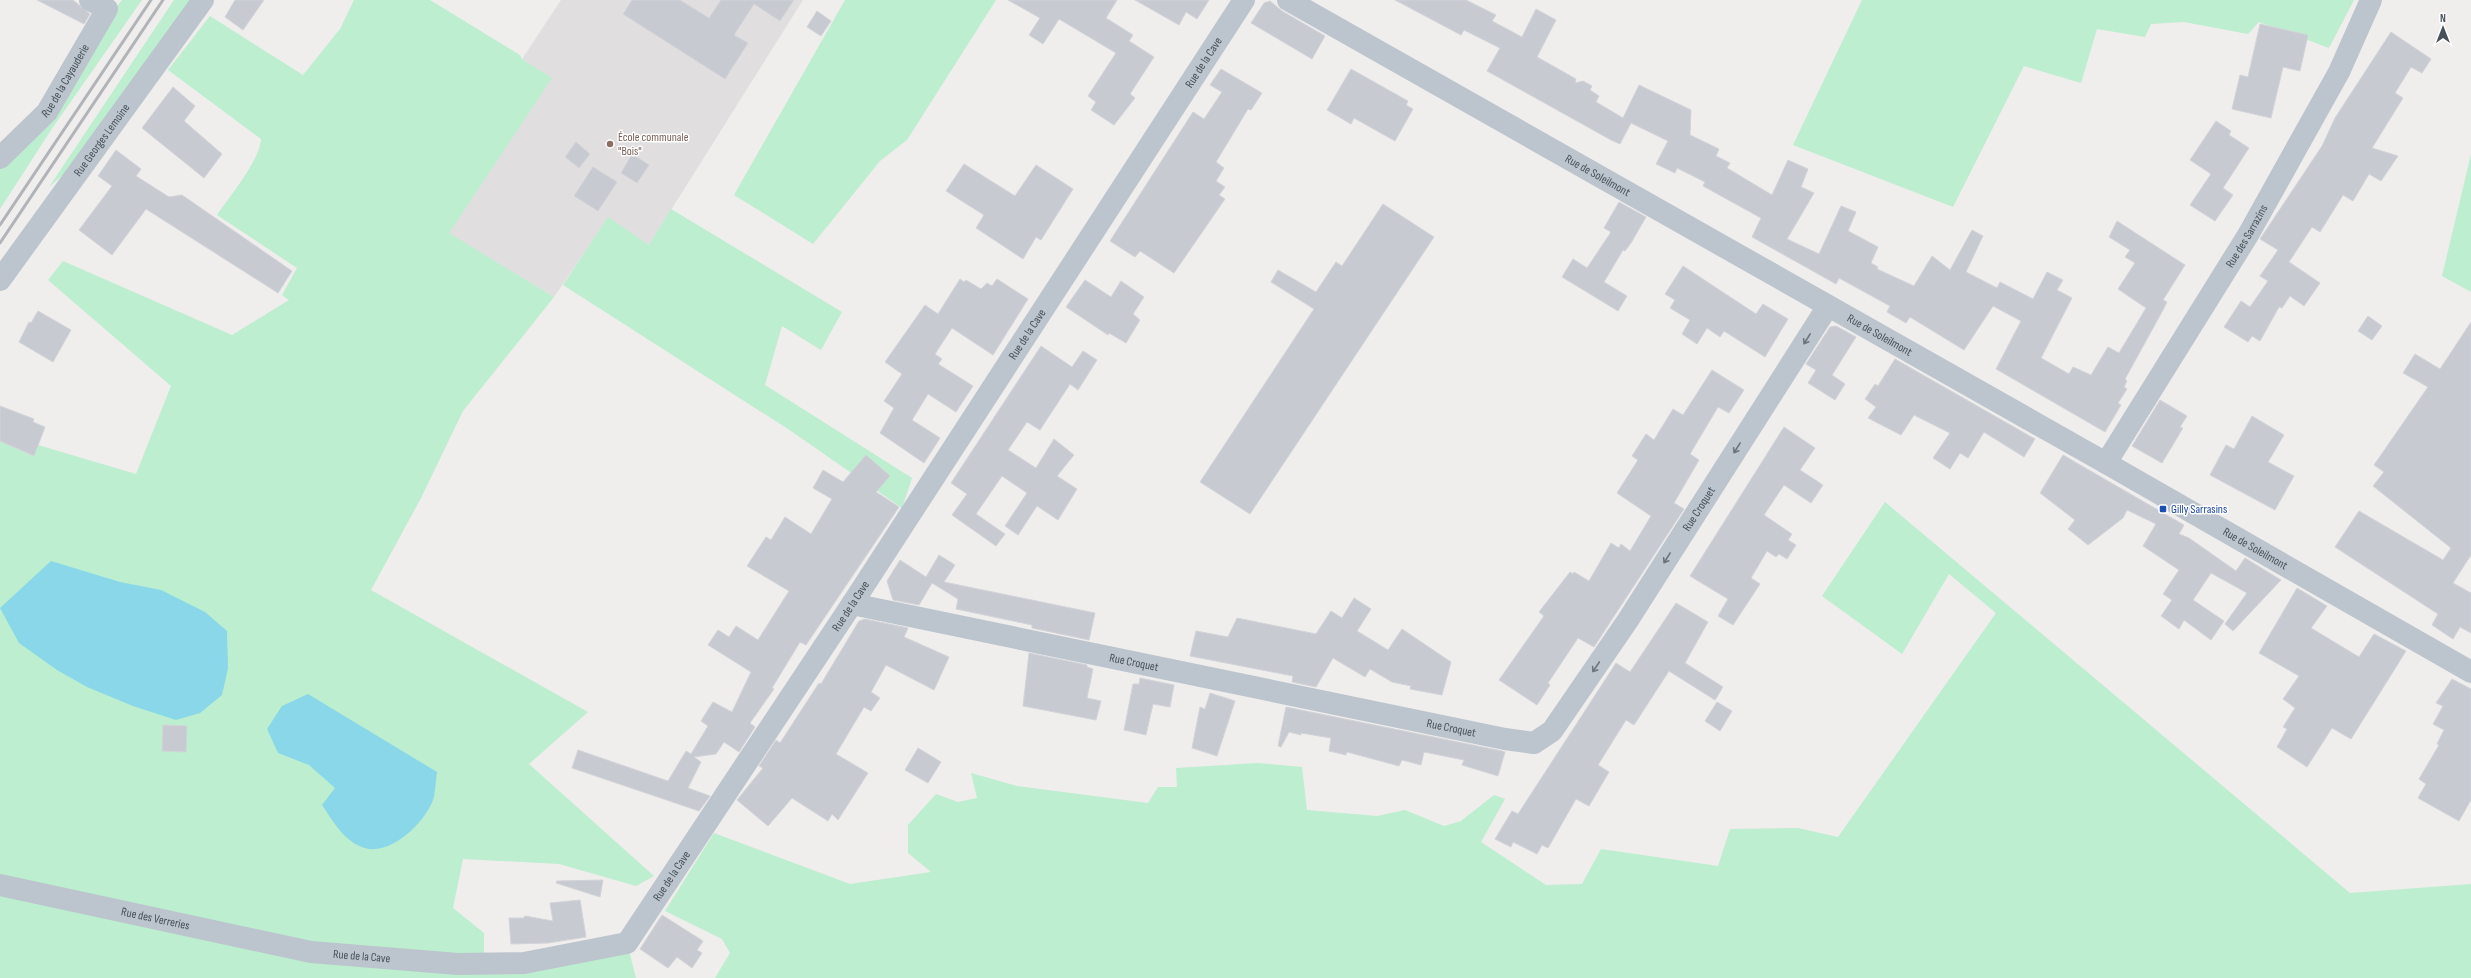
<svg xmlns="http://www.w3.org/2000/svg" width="2471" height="978" viewBox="0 0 2471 978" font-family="'Sofia Sans Condensed',sans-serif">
<rect width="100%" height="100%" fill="#f0eded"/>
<!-- education -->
<path fill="#e1dedf" d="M561,0H803L649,245L608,218L554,297L448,233L551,79L522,59Z"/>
<!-- green -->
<path fill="#bceecf" d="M122,0H142L53,127L0,209V156Z
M174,0H201L97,146L49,187Z
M354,0H430L520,55L522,59L552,78L449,233L554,297L463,411L421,498L371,590L588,712L529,764L654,876L636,886L559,864L463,859L453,908L484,933V958L627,943L636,978H0V439L2,442L33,456L38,445L136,474L171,386L48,280L63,261L232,335L289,300L282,295L297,268L217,215C230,196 260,160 261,139L168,70L210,16L303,75L340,29Z
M845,0H996L907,140L880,161L813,244L734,195Z
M1862,0H2354L2329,48L2259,22L2248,34L2184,22L2151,24L2145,37L2097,29L2081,83L2024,66L1953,207L1793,145Z
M2471,154V292L2442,276Z
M671,209L842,312L821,350L782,326L765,385L912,478L902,508L788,429L563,285L608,217L649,245Z
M1885,502L2350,893L2471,884V978H715L730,953L722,939L665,911L714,833L850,884L931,872L908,853V825L936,794L958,802L977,798L971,773L1017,786L1148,803L1158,787H1177L1176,768L1258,763L1302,767L1307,810L1377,816L1405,810L1444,826L1461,821L1494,795L1505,799L1481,842L1546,885L1582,884L1601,849L1718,866L1730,829L1798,828L1838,837L1996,613L1949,574L1902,654L1822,596Z"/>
<!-- water -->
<path fill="#8ad7ea" d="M51,561L120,582L161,590L205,612L227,631L228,668L222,695L200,713L176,720L133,706L87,687L57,670L19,643L0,608Z
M308,694L437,772C436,780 435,789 434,797C427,821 391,856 365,848C344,842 333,821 322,805L335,788L309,765L278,753L267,729L282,706Z"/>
<!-- building -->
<path fill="#c7cad0" stroke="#d2d4d9" d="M37,0H73L90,14L84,24Z
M235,0H264L243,30L225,17Z
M632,0H680L709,18L721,0H794L780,21L754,4L734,35L748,43L725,79L623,14Z
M1008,0H1117L1106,18L1133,35L1129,41L1154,57L1130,94L1135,98L1114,125L1091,110L1096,102L1088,96L1116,53L1059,19L1043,44L1029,35L1040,18Z
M1135,0H1209L1197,19L1186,12L1179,25Z
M1395,0H1466L1496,15L1492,21L1522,37L1536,9L1556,20L1537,57L1576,79L1575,83L1583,81L1592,86L1590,90L1599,96L1596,102L1623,118L1639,85L1691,110L1690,135L1719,149L1716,156L1730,163L1727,168L1772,195L1788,160L1808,169L1801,187L1814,193L1787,239L1819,254L1841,206L1856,212L1848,231L1878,247L1871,263L1878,267L1877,269L1914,286L1932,256L1950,270L1972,230L1983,236L1966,272L1997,288L2000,282L2033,299L2047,272L2063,280L2057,290L2072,298L2041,358L2069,374L2073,367L2091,375L2108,347L2119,353L2146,308L2118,289L2135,263L2125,257L2130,250L2109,237L2117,221L2185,265L2163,300L2167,302L2163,310L2125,379L2127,381L2124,387L2127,389L2118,403L2121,405L2105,432L1996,369L2021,321L1993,306L1964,350L1910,317L1906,323L1887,312L1890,306L1839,278L1836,284L1752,237L1761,218L1703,186L1705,182L1677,168L1675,173L1656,164L1668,141L1631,123L1620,144L1611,140L1487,71L1500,48L1464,30L1461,35Z
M1270,1L1282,11L1325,36L1312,59L1251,23L1264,3Z
M817,11L831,21L821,36L807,27Z
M2260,24L2308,35L2300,71L2283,67L2271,118L2232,109L2240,75L2248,77Z
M2391,32L2431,59L2422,73L2411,67L2395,93L2403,98L2372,148L2398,156L2381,181L2369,174L2353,201L2343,195L2320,232L2312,227L2289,262L2320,283L2304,306L2290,296L2282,308L2279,307L2260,341L2252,336L2248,342L2224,327L2241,301L2250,307L2268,281L2260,276L2278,250L2260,239L2322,146L2335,118Z
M1221,69L1262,93L1251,110L1248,109L1216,162L1224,168L1216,181L1225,187L1219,195L1225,199L1174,273L1140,251L1135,257L1110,241L1193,112L1204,119L1222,92L1210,85Z
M1351,69L1408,101L1406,105L1413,109L1395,141L1354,118L1351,124L1327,110Z
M173,87L195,106L184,121L222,154L204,178L142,128Z
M2216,121L2231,131L2229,135L2249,148L2223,188L2233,195L2215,221L2190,205L2211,174L2190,160Z
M576,142L590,154L579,168L565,157Z
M116,150L141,169L136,176L169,197L182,195L292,271L278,293L146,209L112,255L79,230L112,186L98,176Z
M632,154L649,165L637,183L621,173Z
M964,164L1015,196L1036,165L1073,189L1041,240L1036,237L1023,259L976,228L984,215L946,191Z
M593,167L617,182L598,211L574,196Z
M1619,202L1646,217L1631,243L1625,251L1623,250L1604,282L1627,296L1618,311L1562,277L1573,259L1587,268L1611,232L1604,228Z
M1383,204L1434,237L1250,514L1200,482L1314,309L1271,282L1278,270L1316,292L1336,262L1342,266Z
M1683,266L1756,314L1763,304L1788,319L1765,357L1724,331L1720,337L1707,328L1697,344L1682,334L1690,320L1670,308L1675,300L1665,294Z
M960,279L964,282L966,280L981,289L987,283L992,286L997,279L1028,299L993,355L952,328L935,354L942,359L938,364L973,386L956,412L928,394L912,420L940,438L924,463L880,433L894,408L884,401L902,374L885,362L925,305L938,314Z
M1085,280L1111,297L1121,281L1144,297L1133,314L1140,320L1126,343L1109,333L1108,335L1066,307Z
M38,311L71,330L53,362L19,342L29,322L31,323Z
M2368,316L2382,326L2372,340L2358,331Z
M2471,322V555L2453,583L2471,593V633L2460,627L2453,639L2432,625L2438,614L2335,547L2359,511L2443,560L2451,548L2373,486L2384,472L2374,465L2428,387L2403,373L2415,354L2440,369Z
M1836,326L1856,337L1832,375L1845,384L1835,400L1808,383L1816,370L1806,364L1830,327Z
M1041,346L1072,367L1083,351L1097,360L1078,390L1070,384L1040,430L1027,422L1008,450L1036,468L1054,439L1074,455L1057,476L1077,489L1058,520L1037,506L1018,535L1005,526L1027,493L1002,476L976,514L1005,534L996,546L952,515L967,494L951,483Z
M1895,359L2035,439L2024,457L1984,432L1968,458L1960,453L1950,469L1933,458L1950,433L1914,415L1901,435L1868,418L1876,407L1865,399L1875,384L1878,386Z
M1712,370L1744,390L1729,413L1718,407L1690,454L1699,460L1674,503L1684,509L1594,647L1578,638L1548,683L1550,685L1537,705L1499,680L1544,616L1539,612L1570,572L1573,574L1574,572L1589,581L1611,543L1619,548L1621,544L1630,551L1651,516L1617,493L1638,460L1632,456L1646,434L1654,440L1673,409L1683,415Z
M2160,400L2187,416L2180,427L2183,428L2162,463L2132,446Z
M0,406L34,419L33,422L45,427L34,456L0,441Z
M2252,416L2284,435L2268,462L2294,476L2275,510L2210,475L2226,445L2234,449Z
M1784,427L1815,448L1800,470L1823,485L1811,503L1784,485L1764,515L1792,534L1788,540L1796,545L1787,559L1779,554L1776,557L1767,551L1751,578L1760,584L1733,625L1718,616L1728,599L1690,576Z
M866,455L890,476L876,492L899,507L806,645L800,642L772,688L774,689L750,723L755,727L739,752L724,742L716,754L694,757L701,762L688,788L710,796L699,811L572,768L578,750L668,781L686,751L691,754L708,726L701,721L713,702L732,712L751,672L708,645L718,630L729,637L736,626L758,640L789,591L747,566L766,537L771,540L785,517L811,534L832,499L813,488L823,470L843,482Z
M2063,455L2184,525L2179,534L2189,538L2236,571L2245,558L2281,580L2233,631L2225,624L2247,593L2211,573L2193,600L2224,621L2211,640L2184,620L2179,629L2161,616L2172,600L2163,594L2179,570L2143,546L2156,524L2127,510L2123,518L2088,545L2068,529L2075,520L2040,493Z
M939,555L955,565L944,582L1095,613L1089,640L1032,628V625L956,609L958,599L932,583L919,605L893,600L887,581L900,560L926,577Z
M2297,588L2327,606L2311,628L2359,657L2374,634L2406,651L2351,739L2332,728L2307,767L2277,747L2287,729L2283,727L2295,708L2283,699L2299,676L2259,653Z
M1354,598L1371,609L1357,631L1388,650L1402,629L1451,662L1442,695L1410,689L1411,686L1392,682L1370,669L1365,677L1333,658L1316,687L1292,682L1293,676L1190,656L1196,631L1228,637L1237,618L1316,634L1331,611L1342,618Z
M1676,603L1708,622L1685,663L1723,687L1715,700L1669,671L1634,725L1626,720L1598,765L1609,772L1589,806L1576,799L1548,848L1542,845L1537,854L1513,842L1511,847L1495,839L1512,811L1518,814L1616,663L1630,672Z
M865,619L908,628L904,637L949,657L934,690L886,665L871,692L880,698L871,711L864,707L836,754L868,773L838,820L832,814L828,821L792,798L768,826L737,800L763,768L759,766L776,740L780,743L819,683L821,684L859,621Z
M1029,653L1087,665V667L1093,669L1087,698L1101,701L1096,720L1023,706Z
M1140,678L1174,685L1170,707L1153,704L1146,735L1124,730L1133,684H1139Z
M2452,679L2471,689V800L2459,821L2418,798L2426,784L2419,779L2439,745L2437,744L2444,730L2433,724L2443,706L2436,703Z
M1210,693L1235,701L1217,756L1192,748L1200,707L1205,709Z
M1717,702L1732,711L1720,731L1705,721Z
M1286,707L1502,751L1505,752L1498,776L1462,765L1464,760L1424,752L1421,765L1402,760L1399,766L1347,752L1346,755L1329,751L1331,738L1301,733V735L1289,732L1281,747L1278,746Z
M163,725L187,726L186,752L162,751Z
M918,748L941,762L928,783L905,770Z
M603,880L600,897L556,883L557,881Z
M580,900L586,937L548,943L511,944L509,918H524L525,916L553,921L550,903Z
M662,915L703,941L697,950L702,953L692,968L677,957L668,968L640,949Z"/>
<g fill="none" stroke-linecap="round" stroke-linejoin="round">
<!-- minor -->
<g stroke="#bcc5cd" stroke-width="22">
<path id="s1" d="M1288,0L2106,463L2471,672"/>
<path id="s2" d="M0,158L47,112L107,9L90,0"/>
<path id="s3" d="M0,280L203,0"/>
<path id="s4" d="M2106,463L2248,235L2339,72L2371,0"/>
<path id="s5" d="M852,604L1505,739L1534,743L1552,731L1628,620L1828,306"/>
<path id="s6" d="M0,885L311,952L458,964L524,963L627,943L852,604L1244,0"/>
</g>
<!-- rail -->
<path stroke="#b0b3b8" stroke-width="3" d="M0,225L151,0
M0,243L163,0"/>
</g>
<!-- one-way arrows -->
<defs><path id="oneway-shaft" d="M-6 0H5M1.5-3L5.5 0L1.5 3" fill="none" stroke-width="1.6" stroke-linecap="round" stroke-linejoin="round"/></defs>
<g stroke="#69747c">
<use href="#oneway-shaft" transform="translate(1807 339) rotate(122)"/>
<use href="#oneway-shaft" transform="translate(1737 448) rotate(122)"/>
<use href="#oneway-shaft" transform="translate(1667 558) rotate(122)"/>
<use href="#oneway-shaft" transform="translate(1596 667) rotate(124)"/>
</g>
<!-- markers -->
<circle fill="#8d6e63" stroke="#fff" stroke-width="1.5" cx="610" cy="144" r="4"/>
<rect fill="#1a4fb4" stroke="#fff" stroke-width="1.5" x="2159" y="505" width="8" height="8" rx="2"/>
<g text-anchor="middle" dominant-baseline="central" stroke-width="3" stroke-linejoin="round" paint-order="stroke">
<!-- street labels -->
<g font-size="12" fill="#46515a" stroke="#fff">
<text stroke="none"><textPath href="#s6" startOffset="1689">Rue de la Cave</textPath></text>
<text stroke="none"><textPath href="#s2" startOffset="102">Rue de la Cayauderie</textPath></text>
<text stroke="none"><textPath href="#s3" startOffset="173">Rue Georges Lemoine</textPath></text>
<text stroke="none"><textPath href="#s1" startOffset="356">Rue de Soleilmont</textPath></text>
<text stroke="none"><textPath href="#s4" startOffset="267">Rue des Sarrazins</textPath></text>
<text stroke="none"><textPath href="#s6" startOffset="1365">Rue de la Cave</textPath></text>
<text stroke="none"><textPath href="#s1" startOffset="680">Rue de Soleilmont</textPath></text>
<text stroke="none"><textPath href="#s5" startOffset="984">Rue Croquet</textPath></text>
<text stroke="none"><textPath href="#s1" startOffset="1112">Rue de Soleilmont</textPath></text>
<text stroke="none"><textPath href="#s6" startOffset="1041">Rue de la Cave</textPath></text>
<text stroke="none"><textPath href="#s5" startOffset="288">Rue Croquet</textPath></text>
<text stroke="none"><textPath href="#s5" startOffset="612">Rue Croquet</textPath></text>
<text stroke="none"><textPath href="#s6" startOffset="717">Rue de la Cave</textPath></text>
<text stroke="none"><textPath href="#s6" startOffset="159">Rue des Verreries</textPath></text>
<text stroke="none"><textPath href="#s6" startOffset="369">Rue de la Cave</textPath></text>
</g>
<!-- education labels -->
<g font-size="12" fill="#785e54" stroke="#fff" text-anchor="start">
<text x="618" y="137">École communale<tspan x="618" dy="14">"Bois"</tspan></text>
</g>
<!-- transit labels -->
<g font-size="12" fill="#164399" stroke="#fff" text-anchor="start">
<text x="2171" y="509">Gilly Sarrasins</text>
</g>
</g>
<!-- north arrow -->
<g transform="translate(2443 28)" stroke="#ffffff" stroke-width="3" paint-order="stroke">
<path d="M0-3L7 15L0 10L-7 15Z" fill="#46515a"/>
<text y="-6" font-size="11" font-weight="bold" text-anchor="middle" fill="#46515a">N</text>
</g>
</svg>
